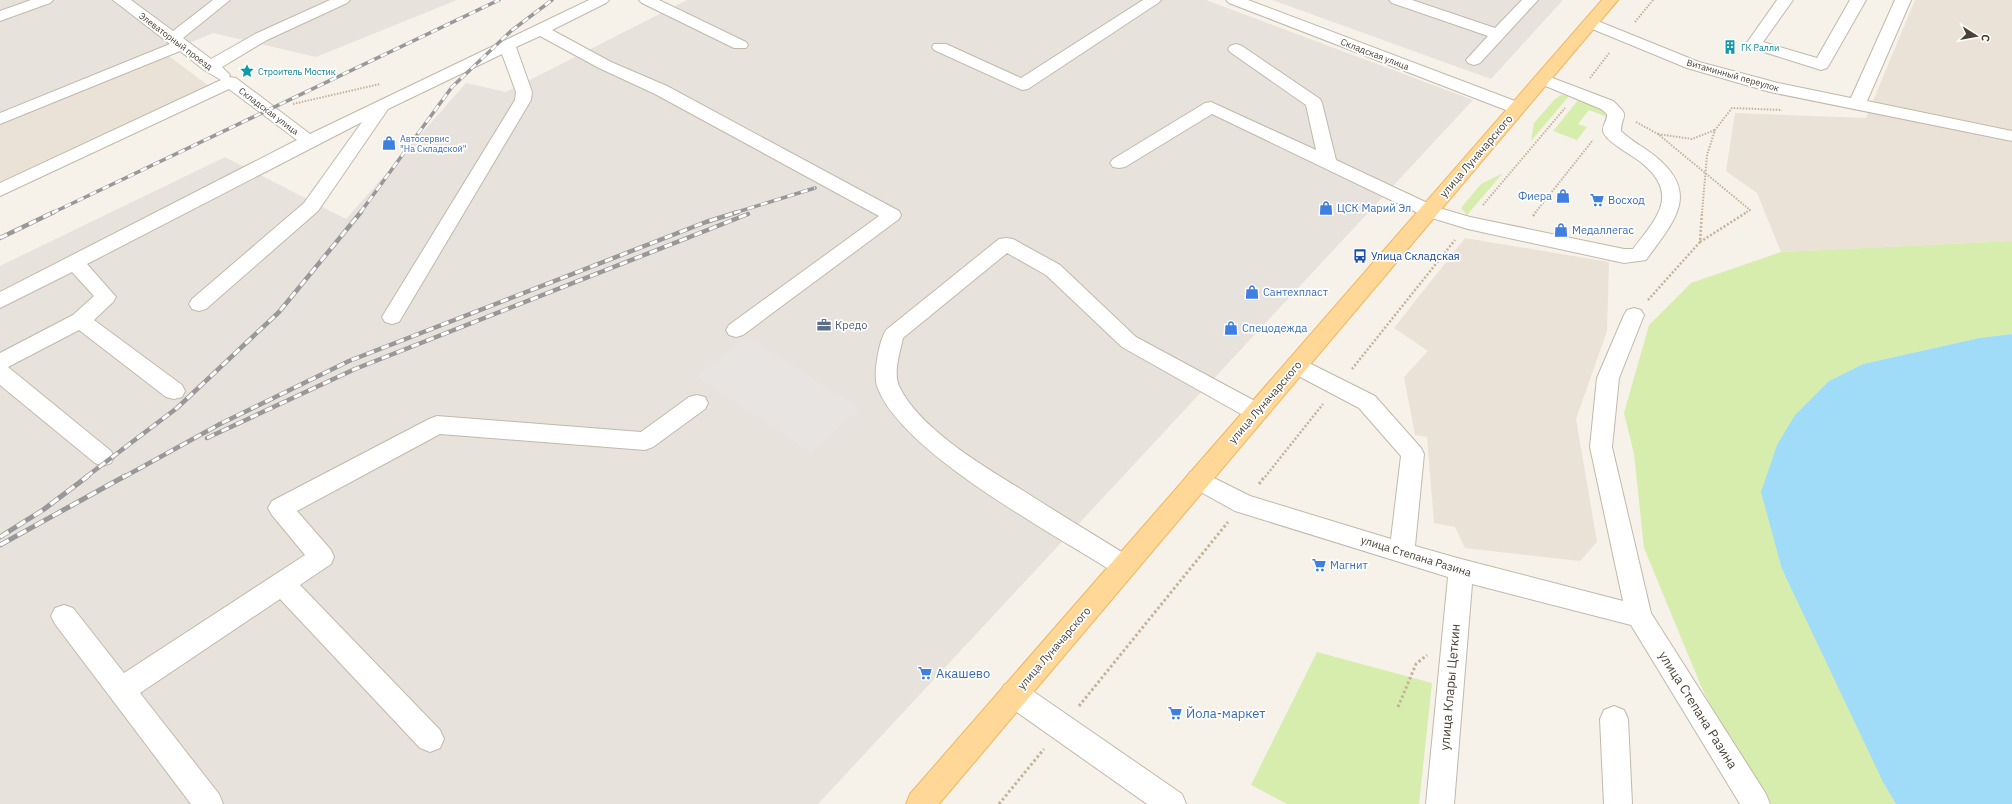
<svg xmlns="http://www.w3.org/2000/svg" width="2012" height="804" viewBox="0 0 2012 804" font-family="'IBM Plex Sans',sans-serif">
<rect width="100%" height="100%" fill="#f6f1e9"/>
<!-- residential -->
<path fill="#eae2d6" d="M1915,0H2012V241L1781,252L1757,193L1726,171L1735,113L1866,118Z
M165,53L209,86L0,182V124Z
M1465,238L1609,262L1607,331L1576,419L1597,542L1580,561L1465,548L1455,527L1434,523L1427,437L1415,435L1404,377L1428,351L1394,328Z"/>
<!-- industrial -->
<path fill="#e8e2dd" d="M0,0H457L316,57L213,33L0,124Z
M687,0H1206L1473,100L818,804H0V266L225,157L346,219L466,83L506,92Z
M1272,0H1563L1491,79Z"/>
<!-- green -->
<path fill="#d7edae" d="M1561,95L1569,96L1531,141L1534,123L1554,100Z
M1579,99C1590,103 1601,106 1607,117L1589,110L1578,124L1587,127L1577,140L1553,131Z
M1503,173L1467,215L1461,208L1481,184Z
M2012,241V334L1979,338L1863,364L1829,381L1884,784L1896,804H1759L1744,778L1701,686L1644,548L1634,454L1624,413L1649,325L1691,283L1781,252Z
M1317,652L1432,683L1419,804H1287L1251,785Z"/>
<!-- parking -->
<path fill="#e7e4e1" d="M747,337L860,409L811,452L697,376Z"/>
<!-- water -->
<path fill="#a0dcf7" d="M2012,334V804H1896L1884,784L1782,569L1761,492L1777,445L1795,415L1829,381L1863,364L1979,338Z"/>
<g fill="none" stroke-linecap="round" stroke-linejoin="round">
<defs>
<path id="minor" d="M31,0H53L50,3L0,21V11Z
M113,0H131L173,31L213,0H230L183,38L211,59L255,34L330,0H350L347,3L267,40L222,67L230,75L229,77L236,78L310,134L589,0H609L606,3L552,30L611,62L667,86L899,211L901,215L899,219L743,335L736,337L729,335L726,330L729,325L879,216L655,94L599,68L540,36L516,47L532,92L531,100L399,322L392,324L385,322L382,317L515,100L516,92L502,54L388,109L318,211L206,309L199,311L192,309L189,304L192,299L304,203L362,122L87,264L116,297L113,302L94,320L182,385L185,391L182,397L174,399L166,397L79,330L8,367L111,451L114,457L111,463L103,466L95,463L0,385V353L73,315L94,296L72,272L0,308V292L297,140L229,89L0,196V183L221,80L204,70L180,51L0,124V113L170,44Z
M639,0H659L746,42L748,45L746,48H734L642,3Z
M1143,0H1161L1158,3L1028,89L1022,90L934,50L932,47L934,44H946L1021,78Z
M1226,0H1248L1523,104L1525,108L1523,112L1517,113L1511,112L1229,3Z
M1389,0H1412L1495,28L1522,0H1538L1480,63L1474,65L1468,63L1466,60L1488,36L1392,3Z
M1777,0H1793L1763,42L1817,58L1850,0H1866L1829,65L1827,68L1821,70L1748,47L1746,44Z
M1895,0H1911L1867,101L2012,131V141L1770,92L1687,68L1585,26L1582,23L1585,20H1595L1699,62L1778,83L1851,98Z
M1236,44L1242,46L1320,99L1322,103L1336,160L1436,207L1470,217L1624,249H1633C1656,219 1680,195 1643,164C1635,157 1626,153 1617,146C1613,143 1604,137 1603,131C1602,125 1608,120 1607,114L1601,109L1536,82L1534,79L1536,76L1542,74L1613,101C1632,118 1621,114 1621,131C1631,141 1644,147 1655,156C1702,194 1673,222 1646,260L1624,263L1468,229L1422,215L1212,114L1125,167L1119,168L1113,167L1110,163L1113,159L1205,103L1211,102L1316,150L1306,105L1230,52L1228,49L1230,46Z
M1006,238L1013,239L1060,265L1136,337L1264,406L1267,412L1264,418L1256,420L1248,418L1122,347L1046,275L1007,253L903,338C900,352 893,373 899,386C918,427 981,465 1019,488C1056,512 1095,535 1133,559L1136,566L1133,573L1124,577L1115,573C1056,535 899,452 877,386C873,374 879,341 886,330L999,239Z
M1634,308L1641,310L1644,315L1619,378L1612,447L1651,613L1766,794L1770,804H1740L1631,625L1472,584L1454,804H1426L1448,577L1235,511L1190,486L1186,479L1190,472L1198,470L1250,496L1391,539L1401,456L1359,408L1289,371L1286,365L1289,359L1297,357L1375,396L1421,448L1424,454L1415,546L1461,559L1623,601L1590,447L1597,378L1624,315L1627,310Z
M697,395L705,397L708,403L705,409L653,447L645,450L440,434L297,511L331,550L334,557L331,564L300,585L440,730L444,739L440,748L430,752L420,748L280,599L140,693L219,794L223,804H191L55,624L51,616L55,608L64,605L73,608L124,673L305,555L272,515L268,508L272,501L429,419L437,416L641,432L689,397Z
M1014,681L1024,685L1182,794L1186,804H1147L1004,703L1000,694L1004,685Z
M1614,706L1624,710L1628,719L1632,804H1604L1600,719L1604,710Z"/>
<path id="major" d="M1602,0H1618L939,804H906L910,794Z"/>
</defs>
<!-- minor casing -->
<use href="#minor" stroke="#c2b8aa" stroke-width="2"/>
<!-- major casing -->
<use href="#major" stroke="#efb65d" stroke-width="2"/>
<!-- path-far2 -->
<path stroke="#c6b29a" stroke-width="2" stroke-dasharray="1.5 1.5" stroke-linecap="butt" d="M1635,22L1653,0
M1590,78L1610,52
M293,104L380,84
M1636,122L1658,134L1750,210L1745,213
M1658,134L1692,139L1715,130
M1483,205L1565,108
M1535,213L1593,140
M1702,213L1707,155L1715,130L1732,108L1782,110"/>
<!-- path-far1 -->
<path stroke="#c6b29a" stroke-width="2.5" stroke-dasharray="2 2" stroke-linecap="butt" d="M1533,216L1536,212
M1700,242L1747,212
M1648,300L1700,242L1702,212
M1352,369L1455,240
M1265,477L1323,404"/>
<!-- path -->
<path stroke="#c6b29a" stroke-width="3" stroke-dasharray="2.5 2.5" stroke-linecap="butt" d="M1259,484L1265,476
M1079,706L1228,522
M1398,707L1416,664L1427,655
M999,804L1044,749"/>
<!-- minor -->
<use href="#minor" fill="#fff" fill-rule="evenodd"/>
<!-- major -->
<use href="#major" fill="#ffd898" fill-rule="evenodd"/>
<defs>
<path id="rail-far2" d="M52,213L499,0
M360,213L452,87L511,31L552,0
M734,213L815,188"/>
<path id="rail-far1" d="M0,238L54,212
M207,438L355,369L748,214
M86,477L177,408L279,312L361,212
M124,477L220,424L349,361L706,222L738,212"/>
<path id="rail" d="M0,537L43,510L88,476
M0,545L125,476"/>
</defs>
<!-- rail-far2 casing -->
<use href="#rail-far2" stroke="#989898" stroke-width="3.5"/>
<!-- rail-far1 casing -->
<use href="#rail-far1" stroke="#989898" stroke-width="4.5"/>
<!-- rail casing -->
<use href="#rail" stroke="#989898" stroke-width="5"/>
<!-- rail-far2 -->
<use href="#rail-far2" stroke="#fff" stroke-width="2.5" stroke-dasharray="7" stroke-linecap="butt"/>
<!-- rail-far1 -->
<use href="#rail-far1" stroke="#fff" stroke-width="3" stroke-dasharray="8" stroke-linecap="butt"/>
<!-- rail -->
<use href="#rail" stroke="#fff" stroke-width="3.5" stroke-dasharray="10" stroke-linecap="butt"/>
</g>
<!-- icons -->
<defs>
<symbol id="building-bare" viewBox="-9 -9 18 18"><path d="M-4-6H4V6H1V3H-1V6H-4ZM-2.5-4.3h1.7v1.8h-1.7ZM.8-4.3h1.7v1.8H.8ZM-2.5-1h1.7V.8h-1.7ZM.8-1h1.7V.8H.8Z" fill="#0f9aa8" stroke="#fff" stroke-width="2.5" paint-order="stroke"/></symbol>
<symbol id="sight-bare" viewBox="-9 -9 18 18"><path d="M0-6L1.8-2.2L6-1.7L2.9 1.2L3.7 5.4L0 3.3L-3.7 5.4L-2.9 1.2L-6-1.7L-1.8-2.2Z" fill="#0f9aa8" stroke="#fff" stroke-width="2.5" paint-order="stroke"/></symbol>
<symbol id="shop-bare" viewBox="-9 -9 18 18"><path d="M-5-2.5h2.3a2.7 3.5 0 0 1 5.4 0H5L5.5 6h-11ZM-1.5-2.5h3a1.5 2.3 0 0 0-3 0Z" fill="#3f7fe0" stroke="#fff" stroke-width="2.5" paint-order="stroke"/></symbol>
<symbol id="supermarket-bare" viewBox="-9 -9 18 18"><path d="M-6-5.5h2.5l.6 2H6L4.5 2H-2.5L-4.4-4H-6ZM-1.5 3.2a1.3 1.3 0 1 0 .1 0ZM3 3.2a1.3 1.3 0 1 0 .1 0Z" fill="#3f7fe0" stroke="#fff" stroke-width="2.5" paint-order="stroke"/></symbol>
<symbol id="bus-bare" viewBox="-9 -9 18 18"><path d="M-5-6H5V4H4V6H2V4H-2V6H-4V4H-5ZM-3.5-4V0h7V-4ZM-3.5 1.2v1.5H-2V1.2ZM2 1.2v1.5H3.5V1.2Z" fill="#1a4fb4" stroke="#fff" stroke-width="2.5" paint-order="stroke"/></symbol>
<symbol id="office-bare" viewBox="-9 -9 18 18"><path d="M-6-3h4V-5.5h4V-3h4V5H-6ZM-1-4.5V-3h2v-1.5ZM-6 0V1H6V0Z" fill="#5c6f8a" stroke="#fff" stroke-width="2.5" paint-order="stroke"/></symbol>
</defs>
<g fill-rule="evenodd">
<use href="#building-bare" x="1720" y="37" width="20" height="20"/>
<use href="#sight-bare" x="237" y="61" width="20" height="20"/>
<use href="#shop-bare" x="379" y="133" width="20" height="20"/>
<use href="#shop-bare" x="1553" y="186" width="20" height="20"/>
<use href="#supermarket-bare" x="1587" y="190" width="20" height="20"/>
<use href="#shop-bare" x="1316" y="198" width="20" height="20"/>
<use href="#shop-bare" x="1551" y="220" width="20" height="20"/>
<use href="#bus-bare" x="1350" y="246" width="20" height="20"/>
<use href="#shop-bare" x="1242" y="282" width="20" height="20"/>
<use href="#office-bare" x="814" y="315" width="20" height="20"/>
<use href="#shop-bare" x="1221" y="318" width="20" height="20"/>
<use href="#supermarket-bare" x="1309" y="555" width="20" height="20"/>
<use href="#supermarket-bare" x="915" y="663" width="20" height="20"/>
<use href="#supermarket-bare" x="1165" y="703" width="20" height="20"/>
</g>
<g text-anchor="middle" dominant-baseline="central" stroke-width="3.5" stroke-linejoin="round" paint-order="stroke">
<!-- far-street labels -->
<g font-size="9" fill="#4a4136" stroke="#fff">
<text transform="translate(176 41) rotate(37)">Элеваторный проезд</text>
<text transform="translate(1375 54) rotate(21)">Складская улица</text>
<text transform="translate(1733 75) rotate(16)">Витаминный переулок</text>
<text transform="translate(269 111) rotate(37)">Складская улица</text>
</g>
<!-- far-culture labels -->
<g font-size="9" fill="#0d838f" stroke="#fff" text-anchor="start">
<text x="1741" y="47">ГК Ралли</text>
<text x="258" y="71">Строитель Мостик</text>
</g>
<!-- far-shop labels -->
<g font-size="9" fill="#366cbe" stroke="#fff" text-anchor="start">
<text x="400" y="138">Автосервис<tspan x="400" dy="10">"На Складской"</tspan></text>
</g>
<!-- street labels -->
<g font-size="11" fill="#4a4136" stroke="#fff">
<text transform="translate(1476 156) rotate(-49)">улица Луначарского</text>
<text transform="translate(1265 402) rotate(-49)">улица Луначарского</text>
<text transform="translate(1416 556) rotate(17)">улица Степана Разина</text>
<text transform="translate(1054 648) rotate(-49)">улица Луначарского</text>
</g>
<!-- shop labels -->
<g font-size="11" fill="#366cbe" stroke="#fff" text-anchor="start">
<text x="1552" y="196" text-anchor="end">Фиера</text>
<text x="1608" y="200">Восход</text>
<text x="1337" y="208">ЦСК Марий Эл</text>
<text x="1572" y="230">Медаллегас</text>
<text x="1263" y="292">Сантехпласт</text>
<text x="1242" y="328">Спецодежда</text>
<text x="1330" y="565">Магнит</text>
</g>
<!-- transit labels -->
<g font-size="11" fill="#164399" stroke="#fff" text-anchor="start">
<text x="1371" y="256">Улица Складская</text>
</g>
<!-- service labels -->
<g font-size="11" fill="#4e5e75" stroke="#fff" text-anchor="start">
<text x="835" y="325">Кредо</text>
</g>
<!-- near-shop labels -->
<g font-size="13" fill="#366cbe" stroke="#fff" text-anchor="start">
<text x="936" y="673">Акашево</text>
<text x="1186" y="713">Йола-маркет</text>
</g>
<!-- near-street labels -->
<g font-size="13" fill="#4a4136" stroke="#fff">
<text transform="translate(1450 687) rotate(-85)">улица Клары Цеткин</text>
<text transform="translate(1698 710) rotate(58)">улица Степана Разина</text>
</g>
</g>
<!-- north arrow -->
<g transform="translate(1976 36) rotate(101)" stroke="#ffffff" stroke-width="3" paint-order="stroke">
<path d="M0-3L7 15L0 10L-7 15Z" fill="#4a4136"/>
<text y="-6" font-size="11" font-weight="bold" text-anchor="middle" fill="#4a4136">С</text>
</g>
</svg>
